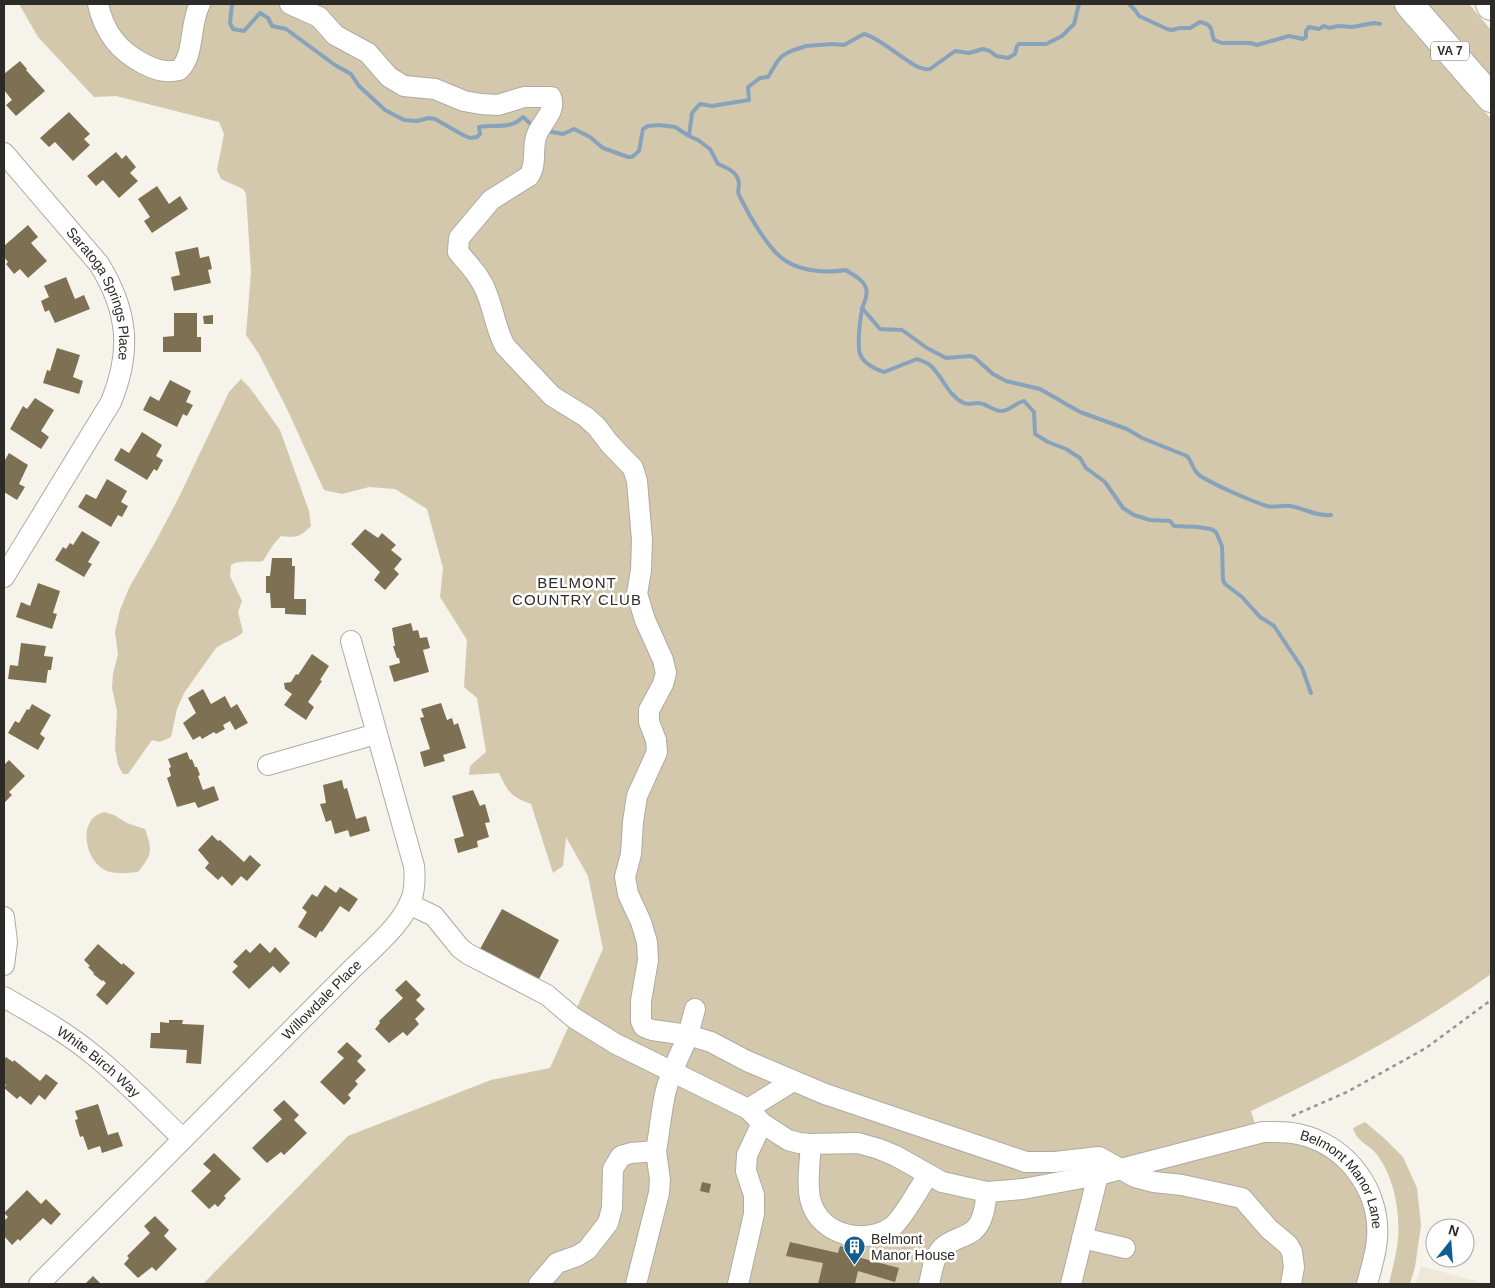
<svg xmlns="http://www.w3.org/2000/svg" width="1495" height="1288" viewBox="0 0 1495 1288" font-family="Helvetica,sans-serif">
<rect width="100%" height="100%" fill="#f6f3eb"/>
<!-- built -->
<path fill="#efe8d9" d="M1421,1266L1487,1284H1416Z"/>
<!-- green -->
<path fill="#d3c7ac" d="M19,4H1392L1491,119V974C1416,1028 1334,1072 1251,1111L1255,1124L1302,1140L1335,1157L1359,1189L1371,1230L1359,1284H203L348,1136L491,1080L550,1068L603,949L588,876L566,837L563,866L553,873L531,804C511,797 508,792 499,773L469,775L470,766L486,752L477,698L464,687L467,640L440,597L443,568L427,509L395,489L369,487L342,494L324,490L287,409L259,354L246,335L251,272L246,194L243,189L221,179L217,170L224,134L219,122L116,96L94,97L38,37Z
M1424,4H1469L1491,30V81Z
M241,379L250,388L280,430L309,511L311,526C300,537 296,538 281,536L273,545L263,561C252,563 240,559 231,565L230,576L242,601L238,612L243,632C235,640 225,641 216,648L184,693L177,709L171,737L160,742L152,740L128,774H123L118,765L115,748L117,711L112,688L113,674L118,654L115,632L120,610L129,588L157,539L180,495L229,392Z
M104,812L114,815L127,823L145,829C153,852 152,854 138,872C128,873 112,875 103,869C88,860 80,832 93,818C96,815 101,813 104,812Z
M1365,1122L1384,1138L1403,1157L1417,1188L1421,1225L1415,1267L1410,1284H1389C1392,1269 1397,1253 1398,1238C1400,1211 1394,1178 1378,1156C1370,1144 1357,1143 1353,1128Z"/>
<g fill="none" stroke-linecap="round" stroke-linejoin="round">
<!-- stream -->
<path stroke="#87a3bb" stroke-width="4" d="M232,4L230,23L233,29L244,31L260,13L268,18L272,26L286,29L335,65L351,74L359,86L385,110L404,120L417,121L429,118L435,119L463,135L470,138L477,137L480,134L479,127C496,124 510,130 523,117L533,126
M1129,4L1135,10L1139,16L1167,29L1172,30L1180,28H1190L1200,22C1214,25 1210,29 1214,40L1222,43H1250L1257,45L1289,36L1303,39L1306,37V31L1309,27L1319,29L1324,26L1329,28L1338,26L1352,27L1374,23L1380,24
M546,131L563,134L574,129L590,137L603,148L628,157H632L639,151L643,129L648,126L659,125L675,127L689,136L698,140L710,149L718,164C728,168 738,172 739,184C739,189 737,191 739,195C748,214 769,251 786,261C803,272 827,273 846,270C853,275 863,279 866,288C869,297 863,302 862,310C860,319 857,345 860,354C864,364 875,369 884,372L917,359C922,361 928,363 931,366C943,377 948,396 964,403C970,406 976,401 983,404C989,406 994,410 1000,411C1009,412 1016,402 1024,401L1034,412L1035,434L1048,442L1066,449L1080,458L1086,468L1105,482L1123,508L1134,515L1150,520L1170,521L1174,526L1197,527L1211,529L1216,532L1222,546L1223,580L1225,584L1242,597L1260,617L1274,626L1302,668L1311,693
M689,136L692,113L700,104L712,106L749,100L748,87L760,78L768,77L777,62L782,56L791,51L806,46L832,44L844,45L864,34C885,39 913,72 930,69L955,51L969,53L983,49L990,51L996,56L1008,58L1015,54L1017,46L1019,44H1046L1062,36L1074,24L1079,4
M862,308L880,329L902,330L927,348L946,358L970,356L974,357L993,374L1006,381L1040,389L1080,412L1127,429L1142,438L1187,456C1192,461 1192,469 1199,475C1212,484 1251,501 1267,506C1274,508 1282,505 1290,506C1304,508 1317,517 1331,515"/>
</g>
<!-- building -->
<path fill="#7e7153" d="M20,61L27,69L26,70L45,91L16,116L6,105L12,100L4,90V74Z
M69,112L90,134L84,139L90,145L73,161L55,142L49,147L40,138Z
M116,152L122,159L126,155L136,167L130,173L138,181L119,198L103,180L96,186L87,176Z
M157,186L169,204L180,196L188,209L152,233L144,221L150,217L138,199Z
M28,225L38,237L31,243L47,261L28,278L20,269L14,274L6,264L8,262L4,257V246Z
M198,247L200,258L209,256L212,269L208,270L211,283L174,291L171,277L180,275L175,252Z
M66,277L75,299L84,295L90,309L55,323L49,310L45,312L41,301L49,297L44,286Z
M174,313H197V337H201V352H163V337L174,336Z
M213,315V324H204L203,316Z
M57,348L80,355L73,377L83,381L79,394L43,383L47,370L50,371Z
M170,380L191,391L186,402L193,405L187,416L183,414L177,427L143,410L150,396L159,401Z
M35,398L54,410L41,431L49,437L41,449L10,429L23,406L27,409Z
M142,432L162,445L156,456L163,460L157,471L154,469L147,480L114,460L121,448L129,453Z
M9,453L28,465L19,484L25,487L17,500L4,492V459L5,460Z
M107,479L127,491L121,502L128,506L122,517L118,515L111,527L78,507L86,494L96,499Z
M365,529L378,538L382,533L396,545L391,550L402,559L394,569L399,574L385,590L374,580L380,572L351,544Z
M82,531L100,542L88,562L92,564L84,577L55,560L63,547L66,549L70,543L73,545Z
M272,558H292V566H295L294,599H306V615L285,614V608H271L270,593H266V576H270Z
M38,583L60,591L53,613L57,614L52,629L16,617L21,602L30,606Z
M411,623L413,631L418,630L420,638L427,637L430,648L423,650L429,672L394,682L389,666L400,663L399,658H397L393,646H395L392,628Z
M21,643L46,646L44,656L53,657L51,670H48L46,683L8,679L10,665L18,666Z
M312,654L329,666L320,680L322,681L308,702L314,707L306,720L284,705L292,694L285,689L284,683L291,682L296,674L298,675Z
M203,689L211,704L225,696L231,708L237,704L248,723L235,730L230,721L223,725L225,729L216,734L214,732L202,739L200,736L193,740L183,723L196,713L188,698Z
M441,703L447,720L452,718L454,725L458,723L466,748L443,755L445,761L424,767L420,752L430,749L420,718L424,717L421,709Z
M32,704L51,715L40,734L45,738L38,750L8,733L15,721L19,723L27,709L29,710Z
M187,752L190,760L192,759L195,767H197L200,775L198,776L203,790L214,786L219,800L198,808L195,802L177,807L167,778L171,776L169,768L171,767L168,759Z
M9,760L25,776L9,792L12,795L4,803V765Z
M342,780L344,789L347,788L356,819L366,816L370,831L350,837L348,830L335,834L331,820L326,822L320,804L326,803L323,785Z
M473,790L480,806L485,804L490,822L485,823L489,837L477,841L478,847L458,853L454,839L464,836L452,796Z
M212,835L218,841L220,840L244,862L250,855L261,865L247,881L241,876L232,886L222,876L218,880L205,868L209,863L198,850Z
M325,885L336,893L340,887L358,899L349,912L340,906L322,932L320,931L316,938L298,927L307,912L302,908L312,894L317,897Z
M502,909L559,940L538,981L480,949Z
M260,943L270,953L275,947L290,963L280,973L273,966L249,989L232,972L238,966L233,962L246,949L250,953Z
M98,944L122,965L123,963L135,973L107,1005L96,995L106,983L103,980L102,981L93,974L94,973L88,967L90,966L84,960Z
M406,980L421,995L416,1000L425,1009L415,1019L419,1024L407,1036L403,1032L389,1043L375,1029L380,1023L379,1021L403,998L395,990Z
M169,1020H183L182,1024L204,1025L201,1064L186,1063L187,1050L150,1048L151,1033H160V1022L169,1023Z
M347,1042L362,1056L357,1061L366,1070L355,1081L358,1084L348,1095L351,1098L344,1105L320,1082L344,1058L337,1052Z
M6,1057L13,1062L14,1060L40,1081L46,1074L58,1083L45,1100L39,1095L31,1105L20,1096L17,1099L4,1088L6,1085L4,1084V1060Z
M284,1100L299,1115L294,1120L307,1133L284,1155L281,1152L267,1163L252,1148L282,1119L273,1110Z
M98,1104L108,1135L118,1132L123,1146L102,1153L100,1146L88,1150L83,1136L80,1137L75,1120L78,1119L75,1111Z
M214,1153L241,1179L224,1196L226,1198L218,1207L215,1204L209,1209L191,1191L211,1171L203,1164Z
M702,1182L711,1184L709,1193L700,1191Z
M27,1190L41,1204L46,1199L61,1214L51,1225L43,1218L20,1241L18,1239L12,1245L4,1236V1221L8,1217L4,1213Z
M155,1216L169,1230L164,1236L177,1249L156,1271L152,1267L138,1278L124,1264L129,1258L127,1256L150,1233L144,1226Z
M790,1242L838,1253L840,1246L852,1249L850,1255L899,1268L895,1282L858,1271L855,1284H818L823,1263L786,1256Z
M93,1276L101,1284H85Z"/>
<g fill="none" stroke-linecap="round" stroke-linejoin="round">
<defs>
<g id="minor">
<path d="M98,4C104,32 118,51 144,64C156,70 166,73 179,70C195,56 189,24 200,4"/>
<path d="M290,4L319,17L335,35L368,53L389,77L404,86L435,89L464,101L481,104L498,105L524,97H551C557,112 540,123 536,137C532,150 537,165 529,176L491,200L459,238L458,252C470,266 481,277 487,294C494,311 496,330 505,346L552,396L586,417L597,427L609,443L633,468L637,481L642,540L641,570L637,594L645,620L663,660L666,673L663,684L649,710V722L656,740L657,752L637,796L633,822L631,854L625,877L628,894L641,922L647,942L648,960L641,1001V1021L644,1027L652,1030L688,1035C681,1054 671,1070 666,1090C661,1110 660,1130 656,1151L631,1153L621,1156L613,1169L612,1208L608,1223L587,1250L577,1256L557,1263L539,1284"/>
<path id="s1" d="M4,153L99,264C128,311 132,351 111,402L4,577"/>
<path d="M268,765L376,734"/>
<path d="M409,904L434,916L460,948L468,954L547,995L574,1018L616,1044L748,1109L762,1123"/>
<path d="M4,917L7,942L4,965"/>
<path id="s2" d="M4,997C33,1014 64,1031 91,1053C124,1079 153,1110 183,1139"/>
<path d="M695,1009L688,1035L711,1042L747,1061L825,1094L1026,1162H1055L1099,1157L1135,1177L1154,1182L1182,1185L1242,1198L1269,1229L1288,1245L1292,1252L1294,1267L1291,1284"/>
<path d="M748,1109L793,1081"/>
<path d="M811,1144C810,1161 806,1186 811,1202C821,1236 866,1246 893,1226C904,1217 919,1188 928,1175"/>
<path d="M1082,1238L1125,1248"/>
<path id="s3" d="M39,1284L352,969C372,949 406,922 413,894C415,884 415,876 414,866L351,641"/>
<path d="M636,1284L659,1193L660,1180L656,1151"/>
<path id="s4" d="M738,1284L754,1214V1195L746,1171L747,1155L762,1123L788,1140L799,1143L811,1144L858,1143L879,1149L896,1156L942,1182L987,1192L1023,1189L1098,1175L1263,1132C1275,1132 1286,1131 1298,1134C1346,1144 1381,1190 1377,1239C1376,1254 1371,1269 1367,1284"/>
<path d="M929,1284C932,1273 933,1257 942,1248C951,1239 964,1238 973,1231C984,1222 985,1205 987,1192"/>
<path d="M1071,1284L1098,1175"/>
</g>
<path id="highway" d="M1409,4L1491,98
M1490,4L1491,6"/>
</defs>
<!-- minor casing -->
<use href="#minor" stroke="#aeaba3" stroke-width="22"/>
<!-- highway casing -->
<use href="#highway" stroke="#aeaba3" stroke-width="30"/>
<!-- path -->
<path stroke="#96948e" stroke-width="2.5" stroke-dasharray="4 4" stroke-linecap="butt" d="M1292,1116L1347,1092L1426,1048L1491,1000"/>
<!-- minor -->
<use href="#minor" stroke="#fff" stroke-width="20"/>
<!-- highway -->
<use href="#highway" stroke="#fff" stroke-width="28"/>
</g>
<!-- icons -->
<defs>
<symbol id="building-pin" viewBox="-11 -11 22 30"><path d="M0 17L-7.5 6A9.5 9.5 0 1 1 7.5 6Z" fill="#105e91" stroke="#fff"/><path d="M-4-6H4V6H1V3H-1V6H-4ZM-2.5-4.3h1.7v1.8h-1.7ZM.8-4.3h1.7v1.8H.8ZM-2.5-1h1.7V.8h-1.7ZM.8-1h1.7V.8H.8Z" fill="#fff"/></symbol>
</defs>
<g fill-rule="evenodd">
<use href="#building-pin" x="842" y="1234" width="25" height="34"/>
</g>
<g text-anchor="middle" dominant-baseline="central" stroke-width="5" stroke-linejoin="round" paint-order="stroke">
<!-- shield labels -->
<rect fill="#fff" stroke="#6c6b68" stroke-width="1" x="1431" y="41.5" width="38" height="19" rx="4"/>
<g font-size="12" font-weight="bold" fill="#2d2b28">
<text x="1450" y="51">VA 7</text>
</g>
<!-- street labels -->
<g font-size="14" fill="#2d2b28" stroke="#fff">
<text stroke="none"><textPath href="#s1" startOffset="174">Saratoga Springs Place</textPath></text>
<text stroke="none"><textPath href="#s3" startOffset="401">Willowdale Place</textPath></text>
<text stroke="none"><textPath href="#s2" startOffset="115">White Birch Way</textPath></text>
<text stroke="none"><textPath href="#s4" startOffset="794">Belmont Manor Lane</textPath></text>
</g>
<!-- poi labels -->
<g font-size="14" fill="#2d2b28" stroke="#fff" text-anchor="start">
<text x="871" y="1239">Belmont<tspan x="871" dy="16">Manor House</tspan></text>
</g>
<!-- neighbourhood labels -->
<g font-size="15" letter-spacing="1" fill="#2d2b28" stroke="#fff">
<text x="577" y="582">BELMONT<tspan x="577" dy="17">COUNTRY CLUB</tspan></text>
</g>
</g>
<!-- border -->
<rect width="1495" height="1288" fill="none" stroke="#2d2b28" stroke-width="10"/>
<!-- north arrow -->
<g transform="translate(1450 1243) rotate(17)"><circle r="24" fill="#ffffff" stroke="#abaaa9"/>
<path d="M0-4L9 19L0 12L-9 19Z" fill="#105e91"/>
<text y="-8" font-size="14" font-weight="bold" text-anchor="middle" fill="#2d2b28">N</text>
</g>
</svg>
